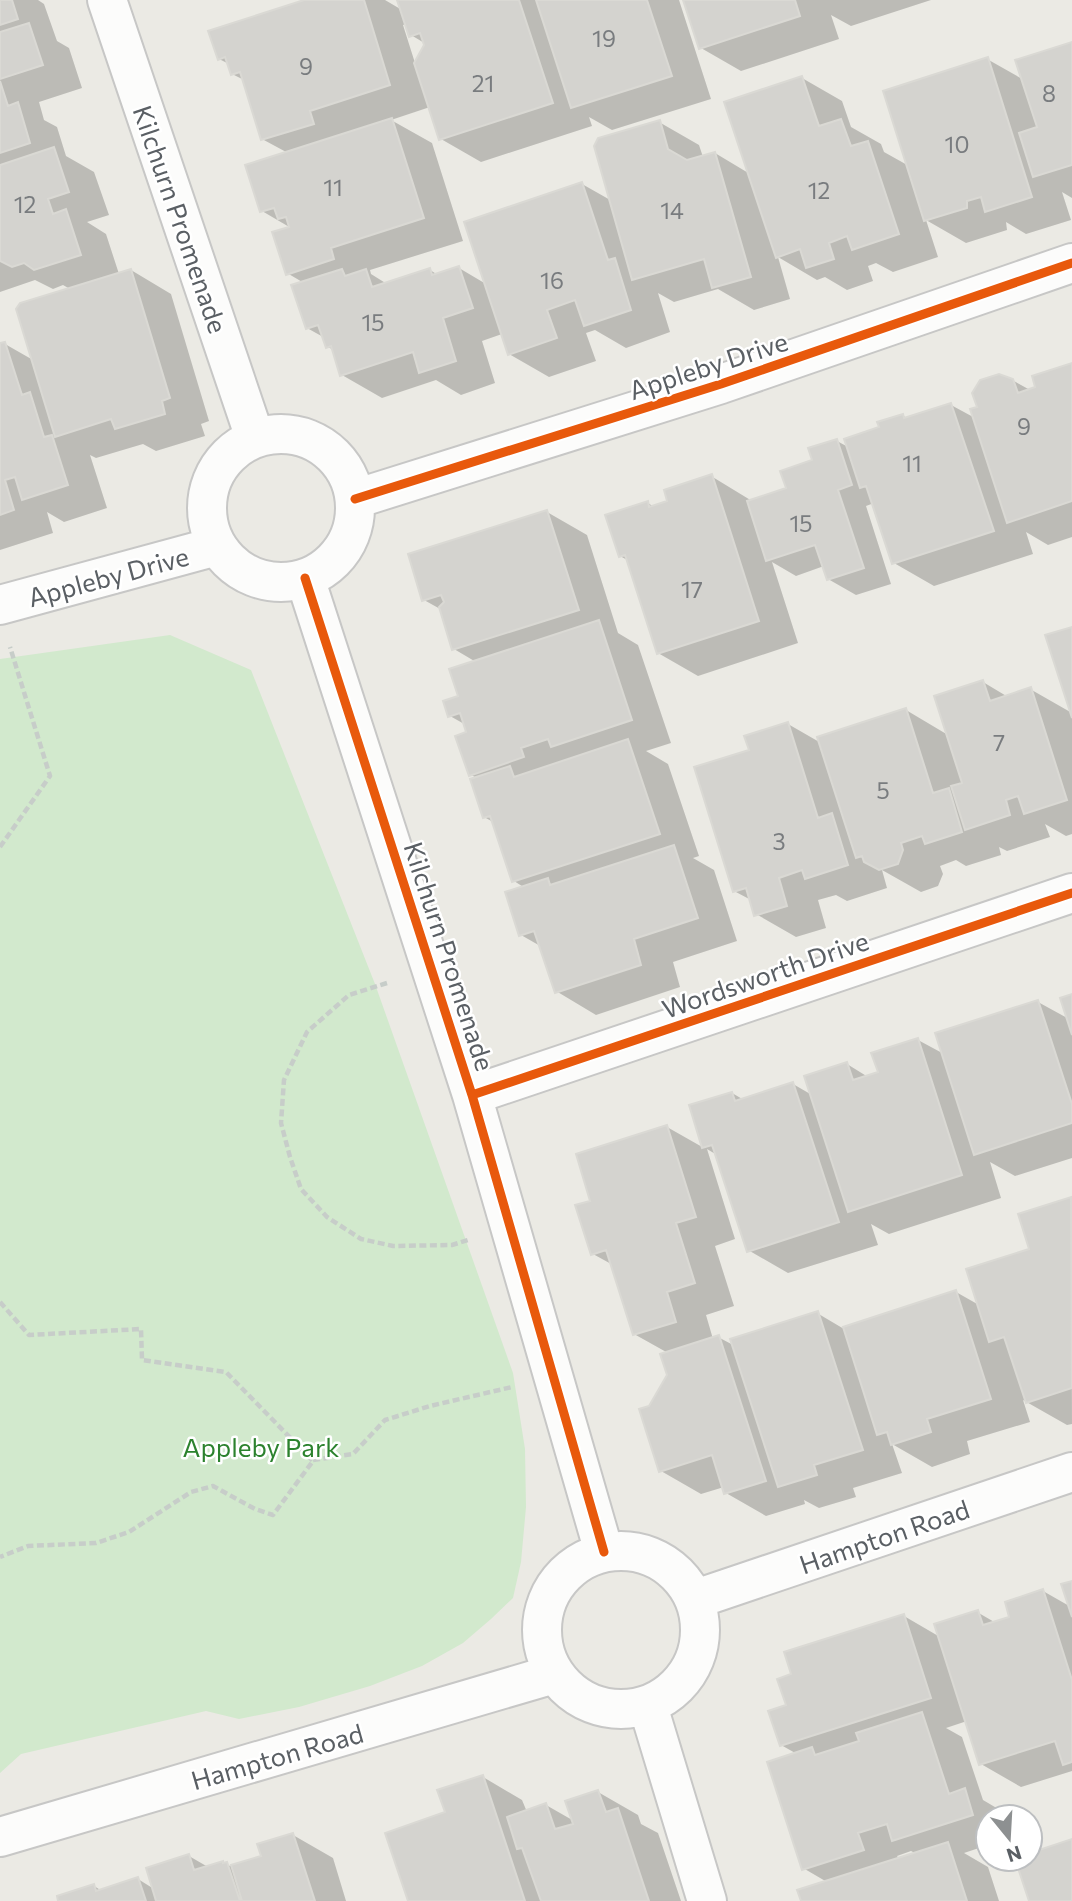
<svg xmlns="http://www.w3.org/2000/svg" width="1072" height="1901" viewBox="0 0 1072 1901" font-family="Commissioner,sans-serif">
<rect width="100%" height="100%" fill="#ebeae4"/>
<!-- green -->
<path fill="#d2e9cd" d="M170,635L251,670L375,984L513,1373L525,1449L526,1507L521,1562L513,1598L491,1619L463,1643L422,1666L370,1686L299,1707L239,1719L206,1711L21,1754L0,1773V659Z"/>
<!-- shadow -->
<path fill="#0003" fill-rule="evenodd" d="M0,0H38L44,4L57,41L69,48L82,88L39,102L44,120L57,127L66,156L94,172L109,215L87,222L106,234L119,274L131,270L171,294L209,421L201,424L205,436L156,451L143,444L96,458L90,455L107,508L64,522L47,512L53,533L0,550V345L5,344L33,360L70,289L63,285L53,289L35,280L0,292Z
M310,0H385L402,10L398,0H679L711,99L612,130L589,117L592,126L481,162L441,139L430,107L391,120L432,143L463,241L370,270L371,274L387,284L430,270L438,275L459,268L486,284L582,184L612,201L659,122L699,145L703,157L715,153L750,174L802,78L842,101L851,127L881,144L884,152L909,166L987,59L1024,80L1072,44V198L1062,192L1071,220L1026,234L1006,222L1007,230L966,243L926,220L938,257L893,272L876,263L868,266L873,281L847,290L825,277L817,280L778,257L790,299L754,310L718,289L674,302L658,293L670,332L626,348L595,330L586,333L596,361L549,377L509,354L502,334L482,341L495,383L461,395L436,380L382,398L342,375L333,350L327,346L325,338L307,328L304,283L287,273L291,228L262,211L288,153L262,139L244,80L232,74L229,64L219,59ZM406,24L411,35L426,44L415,63L403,25Z
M685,0H931L851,26L831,15L839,39L741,71L701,48Z
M1072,365V537L1048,545L1026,532L1033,554L934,586L894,563L874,503L866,506L891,584L856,595L828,579L824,566L796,576L772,562L798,643L698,676L658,653L629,561L620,556L648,503L654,507L670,502L711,476L752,501L788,489L837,441L848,447L902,415L908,419L951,405L975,418L979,408L1012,380L1030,390Z
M547,512L587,535L618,633L638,645L671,743L646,751L668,764L699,856L693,858L714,870L737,941L673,962L680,987L596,1015L556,991L542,947L521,935L525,888L514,881L495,823L484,817L478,779L470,774L468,733L466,725L450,716L476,662L454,649L442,610L424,600Z
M983,682L1008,697L1030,689L1072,713V834L1066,836L1045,824L1050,837L1007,851L999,847L1001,855L966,866L956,860L940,866L943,874L938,886L921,892L882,870L887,888L847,901L836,895L818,900L826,928L796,937L756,914L751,900L734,891L751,751L788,724L821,743L906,710L948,735Z
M1072,996V1158L1015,1176L990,1162L1001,1198L889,1234L871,1224L878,1245L788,1273L748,1250L717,1155L707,1149L735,1239L715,1246L734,1306L706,1315L713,1339L718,1337L735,1346L817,1313L844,1329L956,1292L979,1305L1031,1250L1071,1199L1072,1424L1067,1425L1023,1400L1030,1422L967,1441L970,1454L932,1467L892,1444L902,1473L853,1488L856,1497L819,1508L804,1500L805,1504L766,1516L726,1493L724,1487L701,1494L661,1471L650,1407L668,1375V1353L634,1334L613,1265L593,1254L592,1202L667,1127L704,1148L691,1107L732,1093L744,1100L793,1084L812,1095L847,1064L868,1077L880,1073L918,1040L944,1054L1038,1002L1069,1019Z
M1072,1582V1771L1021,1787L981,1764L967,1721L946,1728L962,1737L983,1800L1005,1813L1006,1817H988V1845L964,1853L988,1867L999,1901H802L827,1882L803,1868L797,1754L781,1745L794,1675L904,1616L940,1637L977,1612L996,1623L1012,1618L1043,1591L1071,1607ZM911,1851L917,1854L899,1859L897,1856Z
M483,1777L522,1800L527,1812L546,1805L574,1821L598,1792L638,1815L641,1824L658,1833L681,1901H410L447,1813Z
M293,1835L333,1858L346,1901H60L94,1886L102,1891L138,1879L154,1889L189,1856L208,1867L222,1863L233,1867L263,1857Z"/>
<!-- building -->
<path fill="#d4d3cf" stroke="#dad9d4" stroke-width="2" d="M0,0H12L18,19L0,25Z
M304,0H364L390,85L310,111L314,124L261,140L240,72L231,75L225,57L218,60L208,31Z
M397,0H519L553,103L439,140L414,63L424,45L420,33L409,37Z
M536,0H647L672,76L571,108Z
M683,0H795L800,16L699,49Z
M29,23L43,65L0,79V32Z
M1072,42V165L1033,177L1019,133L1037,127L1015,60Z
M988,57L1032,197L985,212L981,197L967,201V208L924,221L883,91Z
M802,76L819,126L841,119L851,146L868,141L899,234L852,250L847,236L829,243L834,259L806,268L800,249L776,258L724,102Z
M0,81L8,106L18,102L30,143L0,153Z
M392,118L424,218L331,248L334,259L286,275L272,232L289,227L286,217L278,219L274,208L260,212L245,165Z
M660,120L668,149L687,160L715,152L751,277L712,288L704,259L632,280L594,146L598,138Z
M54,147L69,192L48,199L53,214L66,209L81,255L34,270L24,263L12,267L0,261V165Z
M582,182L608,260L615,258L631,310L584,326L575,300L547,310L557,338L508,355L464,222Z
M459,266L473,308L443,318L456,361L419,373L413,352L340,376L331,346L326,348L318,325L306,329L291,285L342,269L345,276L366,269L372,287L430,268L432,275Z
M131,269L170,398L162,401L165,414L115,429L111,419L55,437L16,309L20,303Z
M5,342L22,395L30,392L44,437L52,435L68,485L22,500L15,477L5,480L14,510L0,515V343Z
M1072,363V501L1007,523L970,409L977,407L972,393L980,380L999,374L1013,379L1018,393L1035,387L1032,376Z
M951,403L994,531L892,564L866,486L860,488L844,439L879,427L877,422L903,414L904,418Z
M837,439L852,485L838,490L864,568L827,580L815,545L766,561L747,501L786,488L780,471L812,460L808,448Z
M712,474L759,621L657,654L625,555L619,557L605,515L648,501L649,507L667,501L664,490Z
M547,510L579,610L452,650L439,607L444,602L441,595L422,601L408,554Z
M599,620L632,720L551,747L548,739L521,748L524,757L469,776L455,736L466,732L460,713L448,717L443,701L458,696L449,669Z
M1072,627V718L1045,635Z
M983,680L990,701L1031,687L1067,800L1024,814L1018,796L1006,800L1010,815L965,830L951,786L962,783L934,696Z
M906,708L933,793L949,788L962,832L925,844L922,836L901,843L903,850L898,864L879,870L864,862L862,856L856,858L817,737Z
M788,722L818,818L832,813L848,865L805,879L802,870L779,878L787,906L754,916L746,888L733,892L694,767L749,750L744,736Z
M628,739L660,834L512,882L490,816L483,818L470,779L510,766L514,777Z
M674,845L698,918L634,939L641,965L555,993L534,931L519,936L505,892L548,878L550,885Z
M1072,994V1035L1060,998Z
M1038,1000L1072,1104V1123L974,1155L935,1033Z
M918,1038L962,1175L848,1212L804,1076L847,1062L853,1080L878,1072L871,1053Z
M793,1082L839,1222L747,1252L712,1145L702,1148L689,1105L732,1092L735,1101Z
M667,1125L696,1217L676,1223L695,1283L667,1292L676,1322L633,1335L606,1250L591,1255L575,1205L590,1201L576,1154Z
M1071,1197L1072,1388L1026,1403L1004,1337L989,1342L966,1269L1029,1249L1018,1214Z
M956,1290L991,1399L927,1419L931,1432L891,1445L887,1432L877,1435L843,1327Z
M818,1311L863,1450L814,1465L817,1475L778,1487L730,1339Z
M719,1335L766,1481L724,1494L712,1455L659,1472L639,1409L649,1406L667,1375L660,1354Z
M1072,1581V1617L1061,1584Z
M1043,1589L1072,1680V1762L1063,1765L1055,1741L979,1765L934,1624L978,1610L983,1625L1009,1617L1005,1602Z
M904,1614L931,1698L780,1746L768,1711L786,1705L777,1679L791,1674L784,1652Z
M922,1712L949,1794L965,1788L973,1815L892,1841L887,1824L858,1833L864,1850L802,1870L767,1762L812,1747L815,1755L859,1741L856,1733Z
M483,1775L525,1901H408L385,1833L445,1812L437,1790Z
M598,1790L606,1812L618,1808L649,1901H541L522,1848L517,1849L507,1817L546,1803L555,1829L573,1824L565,1801Z
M293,1833L315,1901H242L231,1865L261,1856L257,1844Z
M1072,1839V1901H1029L1015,1859H1030V1853Z
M948,1842L967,1901H801L797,1890Z
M189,1854L194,1870L223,1861V1863L227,1862L240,1901H156L146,1868Z
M138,1877L146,1901H58L57,1896L94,1884L96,1891Z"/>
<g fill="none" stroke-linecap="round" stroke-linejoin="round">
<defs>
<path id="minor" d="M107,0L255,438
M207 508a74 74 0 1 1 148 0a74 74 0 1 1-148 0Z
M355,499L721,384L1072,263
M305,578L472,1095L604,1552
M0,605L217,546
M472,1095L1072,893
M542 1630a79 79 0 1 1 158 0a79 79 0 1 1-158 0Z
M696,1599L1072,1472
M648,1706L707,1901
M0,1837L554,1674"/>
</defs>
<!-- minor casing -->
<use href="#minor" stroke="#c7c7c6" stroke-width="42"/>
<!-- path -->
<path stroke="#c7cdc9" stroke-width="4.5" stroke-dasharray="7 3.5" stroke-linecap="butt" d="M0,847L50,776L10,647
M387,983L349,995L307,1032L284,1080L281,1123L290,1157L301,1189L327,1217L361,1239L393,1246L452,1245L468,1240
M0,1302L29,1335L141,1329L142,1360L226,1372L313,1461L273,1515L255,1509L213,1486L191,1492L129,1532L96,1543L28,1546L0,1557
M313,1460L353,1454L385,1420L430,1406L512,1387"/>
<!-- minor -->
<use href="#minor" stroke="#fcfcfb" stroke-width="38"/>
<defs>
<path id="cycleway" d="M355,499L721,384L1072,263
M305,578L472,1095L604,1552
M472,1095L1072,893"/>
</defs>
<!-- cycleway casing -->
<use href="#cycleway" stroke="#fff" stroke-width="13"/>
<!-- cycleway -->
<use href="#cycleway" stroke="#e8590c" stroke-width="9"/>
</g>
<g text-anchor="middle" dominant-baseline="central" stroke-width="5" stroke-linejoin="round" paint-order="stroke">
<!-- number labels -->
<g font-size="23" fill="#797c7f">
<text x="604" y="38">19</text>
<text x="306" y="66">9</text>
<text x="483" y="83">21</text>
<text x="1049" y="93">8</text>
<text x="957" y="144">10</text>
<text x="333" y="187">11</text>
<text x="819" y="190">12</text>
<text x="25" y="204">12</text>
<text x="672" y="210">14</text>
<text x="552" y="280">16</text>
<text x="373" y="322">15</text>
<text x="1024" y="426">9</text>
<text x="912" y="463">11</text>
<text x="801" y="523">15</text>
<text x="692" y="589">17</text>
<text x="999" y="742">7</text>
<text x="883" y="790">5</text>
<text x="779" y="841">3</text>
</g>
<!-- street labels -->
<g font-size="26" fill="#5a5f64" stroke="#fff">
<text transform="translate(181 219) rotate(71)">Kilchurn Promenade</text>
<text transform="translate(708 365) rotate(-18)">Appleby Drive</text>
<text transform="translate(108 576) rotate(-15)">Appleby Drive</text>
<text transform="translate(450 956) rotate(72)">Kilchurn Promenade</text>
<text transform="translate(765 974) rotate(-19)">Wordsworth Drive</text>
<text transform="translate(884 1536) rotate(-19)">Hampton Road</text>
<text transform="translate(277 1756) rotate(-16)">Hampton Road</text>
</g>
<!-- park labels -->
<g font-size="26" fill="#2c822e" stroke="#fff">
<text x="261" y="1446">Appleby Park</text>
</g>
</g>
<!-- north arrow -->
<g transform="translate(1009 1838) rotate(162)"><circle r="33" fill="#ffffff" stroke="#bdbfc1" stroke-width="2"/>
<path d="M0-5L12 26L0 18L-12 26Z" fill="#8d9091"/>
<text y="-10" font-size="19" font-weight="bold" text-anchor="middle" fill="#5a5f64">N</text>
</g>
</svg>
